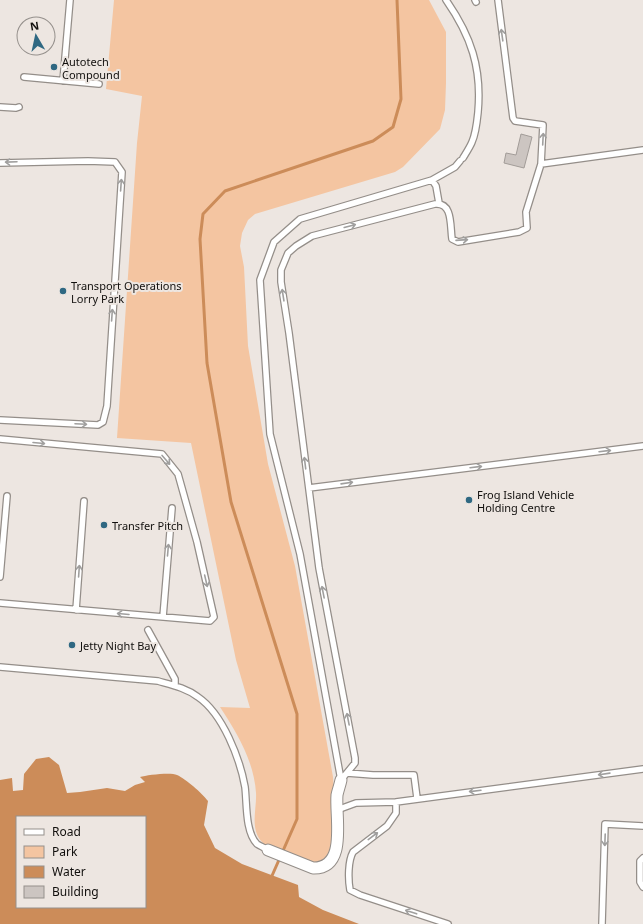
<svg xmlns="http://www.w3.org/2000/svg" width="643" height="924" viewBox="0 0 643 924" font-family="'Noto Sans',sans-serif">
<rect width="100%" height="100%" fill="#ede6e1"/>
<!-- green -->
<path fill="#f4c5a1" d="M114,0H429L446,32V83L445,110L440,129L403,167L395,172L255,214L248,220L242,233L240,246L244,267L248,346L268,464L295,566L333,777L337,833L336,853L316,866C304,861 271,851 263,843C249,830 257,809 256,793C254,761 237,733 220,707L250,708L236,660L191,443L117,438L137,143L142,96L106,89Z"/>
<!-- water -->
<path fill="#cc8c59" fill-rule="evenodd" d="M49,757L59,765L67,793L80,792L107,788L125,791L135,785L145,782L140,777C147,775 171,772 177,775C186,779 202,793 208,801L204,825L215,848L242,864L298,885L299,897L323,910L359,924H0V780L12,778L13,791L23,790L24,774L36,759ZM17,817H145V907H17Z"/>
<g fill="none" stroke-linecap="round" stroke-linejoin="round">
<!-- stream -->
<path stroke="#cc8c59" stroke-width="3" d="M271,878L297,819V714L231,502L207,363L200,239L203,214L225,191L373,141L393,127L401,99L397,0"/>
</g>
<!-- building -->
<path fill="#ccc5c1" stroke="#a29c98" d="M521,134L532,137L524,168L504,163L506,153L516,155Z"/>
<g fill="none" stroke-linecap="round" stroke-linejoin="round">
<defs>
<path id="service" d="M446,0C471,36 482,68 478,112C477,122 476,133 472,142C470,147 466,153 463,158
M475,0L476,2
M24,77L99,84
M63,81L70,0
M0,107L16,108L19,107
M0,163L88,161L115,162L122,172L107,406L103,422L98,425L0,420
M541,164L643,150
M432,180L436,186L439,203
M0,439L162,454L178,474L197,542L214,617L210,621L0,603
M309,488L643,446
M0,577L7,496
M76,610L84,501
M163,617L172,508
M148,630L175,679V686
M0,667L158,681C172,685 186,688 198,697C223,714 240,759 245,787C247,803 245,832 257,844C260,846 265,848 268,850
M347,773L373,775H414L417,798
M341,780L355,763V758L319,568L289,333L281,282V270L288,253L296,246L312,236L435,204C453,202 450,226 452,239L458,242L519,232L527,228L526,212L541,164L543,125L515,121L513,118L498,0
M341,780L300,554L270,434L260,280L274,242L300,219L432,180L455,167L460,161
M396,802L643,769
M337,810L356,803L396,802V813L387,826L353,852C348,861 348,879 350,890L360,895L448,924
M643,858L640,861V882L643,887
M602,924L605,824L643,826"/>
<path id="minor" d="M268,850L313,868C348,869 335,817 337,795C338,790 340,785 341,780"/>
</defs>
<!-- service casing -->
<use href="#service" stroke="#948e89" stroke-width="8"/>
<!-- minor casing -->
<use href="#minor" stroke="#948e89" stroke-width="13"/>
<!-- service -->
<use href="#service" stroke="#fff" stroke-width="5.5"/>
<!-- minor -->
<use href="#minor" stroke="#fff" stroke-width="11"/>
</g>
<!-- one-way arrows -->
<defs><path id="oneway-shaft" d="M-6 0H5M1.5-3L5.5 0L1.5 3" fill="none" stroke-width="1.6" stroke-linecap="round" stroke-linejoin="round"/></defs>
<g stroke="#a09f9e">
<use href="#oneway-shaft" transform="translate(502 35) rotate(-98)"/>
<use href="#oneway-shaft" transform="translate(543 139) rotate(-87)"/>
<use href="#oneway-shaft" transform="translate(11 162) rotate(178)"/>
<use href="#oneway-shaft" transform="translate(121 185) rotate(-86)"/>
<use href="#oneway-shaft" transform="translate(350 226) rotate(-15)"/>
<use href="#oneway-shaft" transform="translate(462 240) rotate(-4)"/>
<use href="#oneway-shaft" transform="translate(283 295) rotate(-99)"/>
<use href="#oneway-shaft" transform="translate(112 315) rotate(-86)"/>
<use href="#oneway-shaft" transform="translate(81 424) rotate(3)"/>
<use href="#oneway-shaft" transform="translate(39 443) rotate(5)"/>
<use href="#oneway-shaft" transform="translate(605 451) rotate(-7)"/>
<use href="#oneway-shaft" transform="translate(166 460) rotate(49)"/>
<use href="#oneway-shaft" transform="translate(305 463) rotate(-97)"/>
<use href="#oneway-shaft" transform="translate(476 467) rotate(-7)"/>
<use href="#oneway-shaft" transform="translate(347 483) rotate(-8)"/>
<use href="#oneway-shaft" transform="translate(168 550) rotate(-85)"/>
<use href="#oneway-shaft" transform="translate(79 571) rotate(-86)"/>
<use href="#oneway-shaft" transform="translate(206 581) rotate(77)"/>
<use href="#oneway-shaft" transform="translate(323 592) rotate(-101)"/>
<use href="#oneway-shaft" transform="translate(123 614) rotate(-175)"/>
<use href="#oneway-shaft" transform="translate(348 719) rotate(-101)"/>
<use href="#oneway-shaft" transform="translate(604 774) rotate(172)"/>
<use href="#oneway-shaft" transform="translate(475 791) rotate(173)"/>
<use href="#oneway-shaft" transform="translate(373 836) rotate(-37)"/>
<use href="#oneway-shaft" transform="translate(605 840) rotate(92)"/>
<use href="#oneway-shaft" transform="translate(411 912) rotate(-162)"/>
</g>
<!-- markers -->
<g fill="#2f6882" stroke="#ede6e1" stroke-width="1.5">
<circle cx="54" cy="67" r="4"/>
<circle cx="63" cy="291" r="4"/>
<circle cx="469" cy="500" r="4"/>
<circle cx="104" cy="525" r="4"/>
<circle cx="72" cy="645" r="4"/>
</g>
<g text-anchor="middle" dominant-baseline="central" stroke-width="4" stroke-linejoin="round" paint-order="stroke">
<!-- poi labels -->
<g font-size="11" fill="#110f0d" stroke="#ede6e1" text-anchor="start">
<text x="62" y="61">Autotech<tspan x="62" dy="13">Compound</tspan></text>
<text x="71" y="285">Transport Operations<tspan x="71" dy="13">Lorry Park</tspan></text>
<text x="477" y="494">Frog Island Vehicle<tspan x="477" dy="13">Holding Centre</tspan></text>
<text x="112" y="525">Transfer Pitch</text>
<text x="80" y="645">Jetty Night Bay</text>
</g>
</g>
<!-- legend -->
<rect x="16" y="816" width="130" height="92" fill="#ede6e1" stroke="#95908c"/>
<rect x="24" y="829" width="20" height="6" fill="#ffffff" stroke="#95908c"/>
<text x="52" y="836" font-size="12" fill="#110f0d">Road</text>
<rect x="24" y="846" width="20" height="12" fill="#f4c5a1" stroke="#95908c"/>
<text x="52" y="856" font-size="12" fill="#110f0d">Park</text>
<rect x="24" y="866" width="20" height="12" fill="#cc8c59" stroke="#95908c"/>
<text x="52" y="876" font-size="12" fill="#110f0d">Water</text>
<rect x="24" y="886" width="20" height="12" fill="#ccc5c1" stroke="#95908c"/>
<text x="52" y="896" font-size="12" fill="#110f0d">Building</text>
<!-- north arrow -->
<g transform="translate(36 36) rotate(351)"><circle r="19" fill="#ede6e1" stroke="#95908c"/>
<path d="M0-3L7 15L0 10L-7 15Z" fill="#2f6882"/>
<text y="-6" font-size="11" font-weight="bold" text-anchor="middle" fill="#110f0d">N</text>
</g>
</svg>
